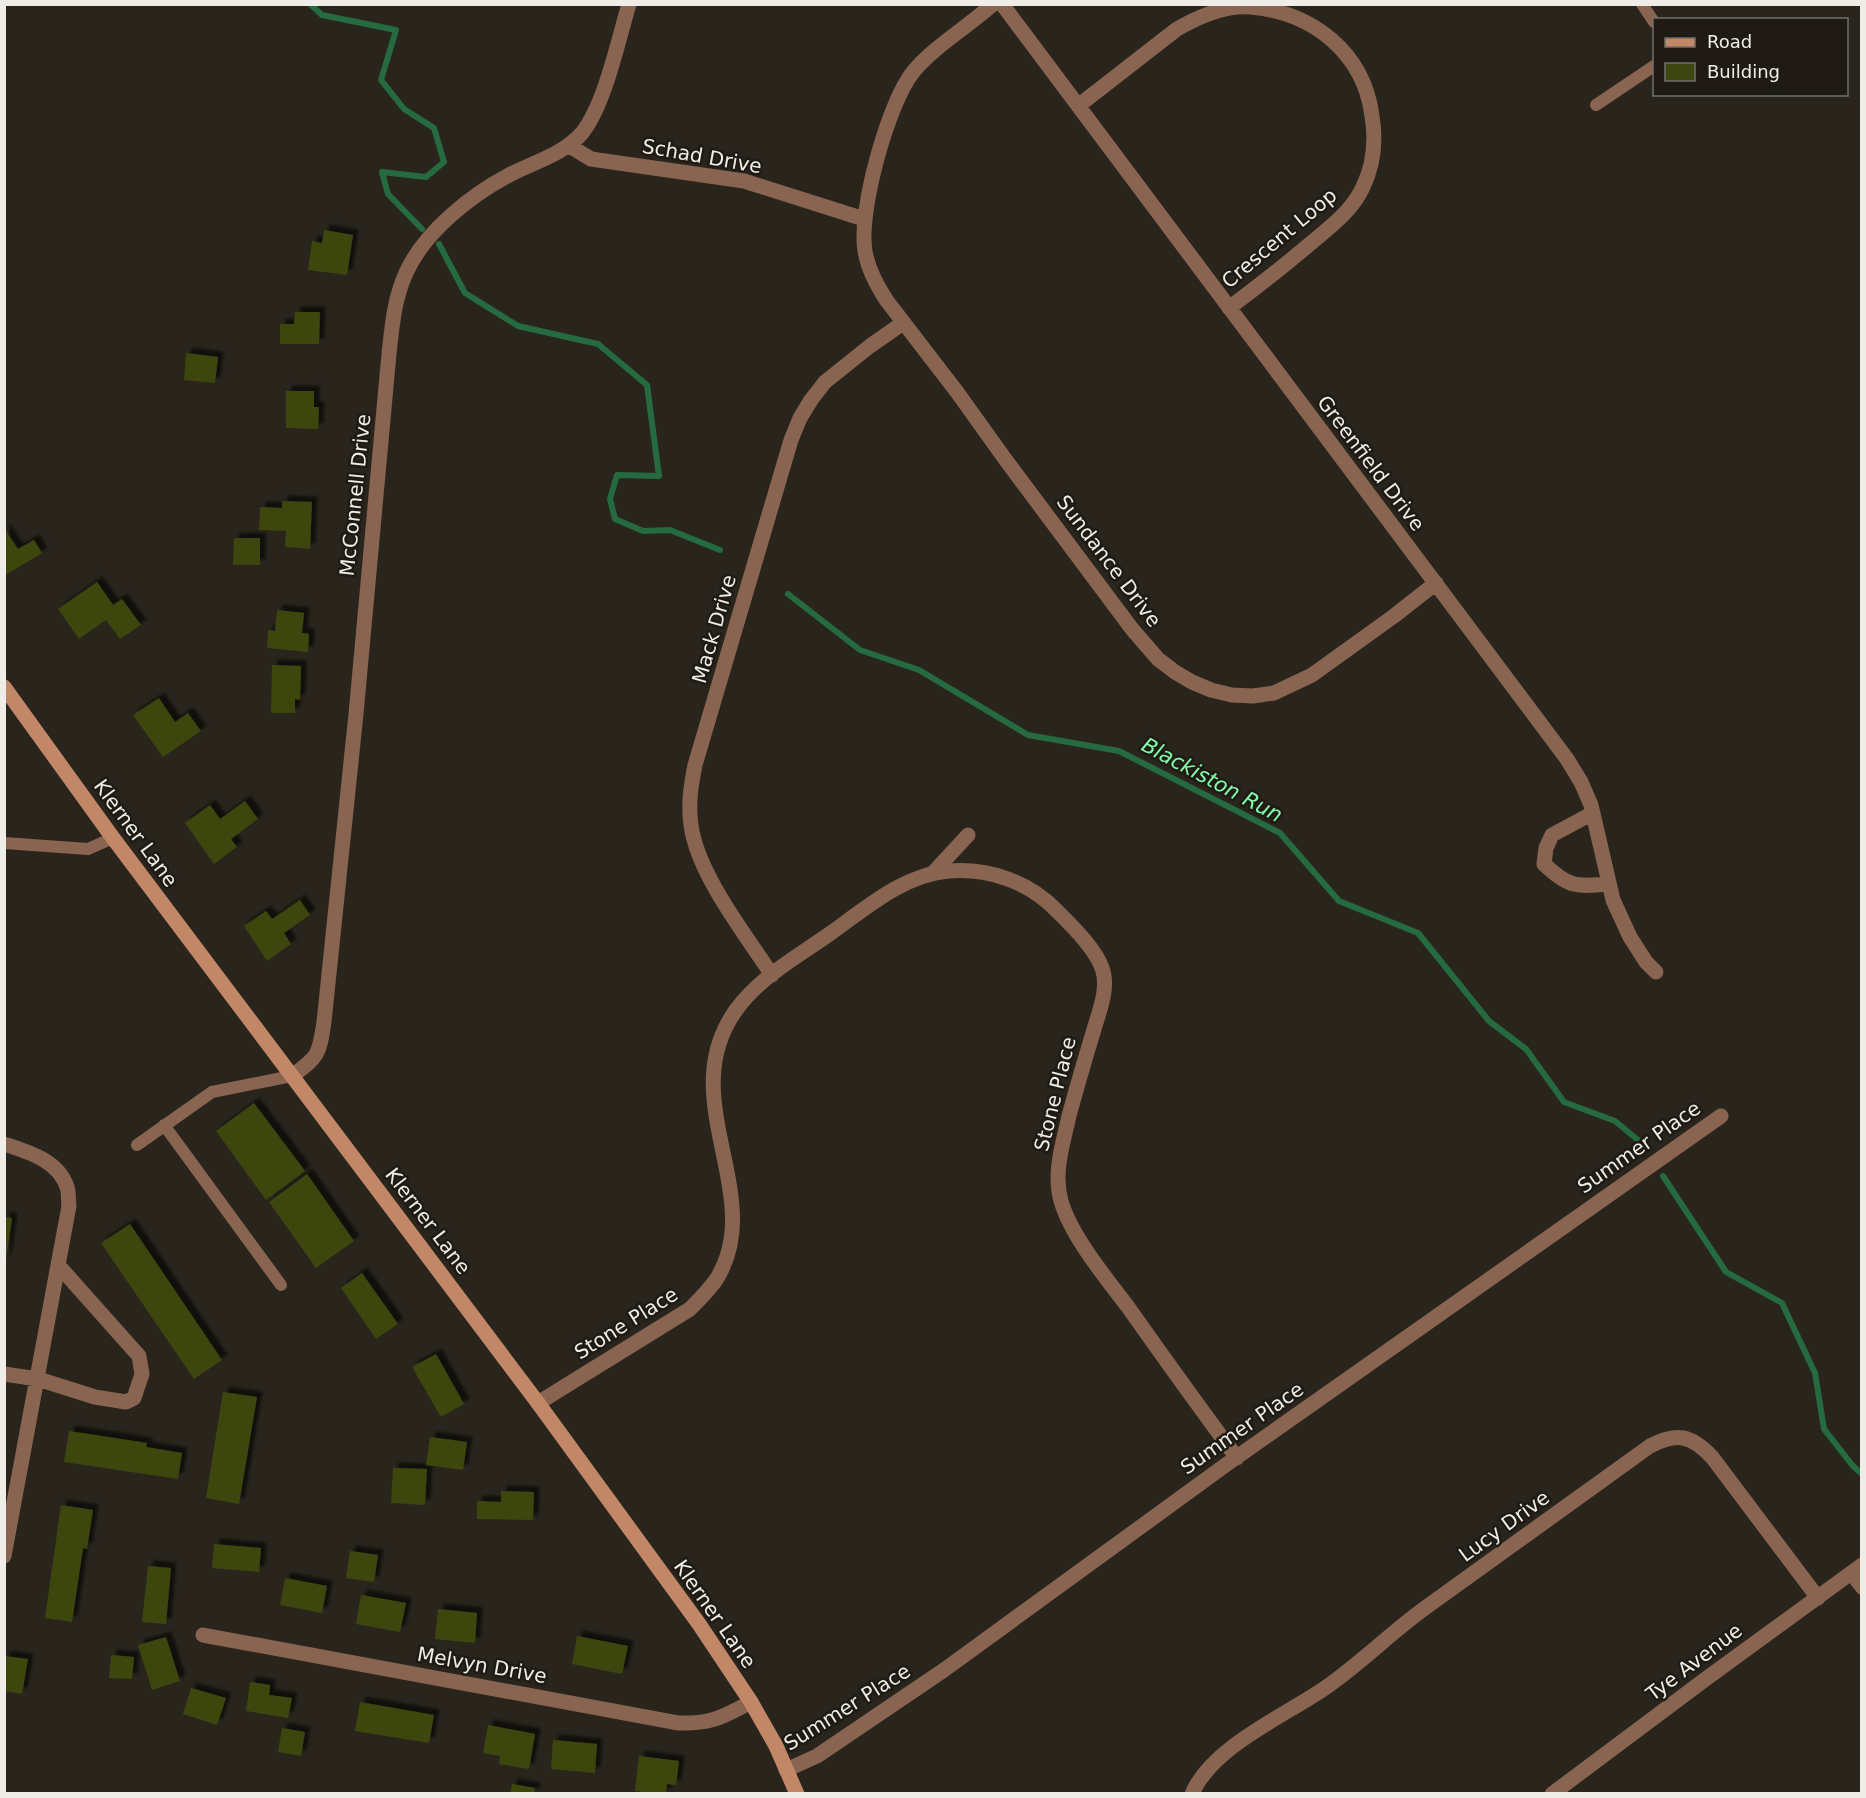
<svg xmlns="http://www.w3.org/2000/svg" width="1866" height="1798" viewBox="0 0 1866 1798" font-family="'DejaVu Sans',sans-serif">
<defs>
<filter id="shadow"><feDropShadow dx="5.5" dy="-5.5" stdDeviation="1.5" flood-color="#0009"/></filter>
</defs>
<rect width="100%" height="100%" fill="#29251d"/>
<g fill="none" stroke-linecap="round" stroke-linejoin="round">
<!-- stream -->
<path stroke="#256b3f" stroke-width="6" d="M310,4L322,15L396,30L381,80L404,109L434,128L444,162L426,177L382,172L388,194L422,229
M439,244L465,293L518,326L598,344L647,385L659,476L617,475L610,499L615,519L643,531L670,530L720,550
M788,594L860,650L919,670L1028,735L1119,751L1280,833L1339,901L1418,933L1489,1021L1526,1049L1564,1102L1615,1121L1644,1145
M1663,1176L1726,1272L1782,1303L1815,1373L1824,1429L1853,1466L1862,1474"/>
</g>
<!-- building -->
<path fill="#3d4611" filter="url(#shadow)" d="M324,230L353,235L347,275L308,270L312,241L322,243Z
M295,312H320L319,344H280V324H294Z
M186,353L218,357L215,383L184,380Z
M286,391H314V407H319L318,429L286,428Z
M282,501L312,502L310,549L285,547L286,531L259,530L260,507L282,508Z
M4,528L18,549L34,540L42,553L4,576Z
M234,538H260V565H233Z
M97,582L113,605L122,599L141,625L120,639L106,620L79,639L58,609Z
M277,610L304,613L302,633L309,634L308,652L267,648L268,630L275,631Z
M272,665L301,666L300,700L295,699V713H271Z
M159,698L175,722L188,713L201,731L163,757L133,715Z
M245,801L258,819L231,839L237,847L214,864L185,823L210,805L220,819Z
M300,900L310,915L284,933L291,944L267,961L244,926L266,911L272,919Z
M254,1103L305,1171L266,1200L216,1131Z
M307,1174L354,1241L316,1268L269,1202Z
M4,1217L12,1218L6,1260H4Z
M130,1224L222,1360L194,1379L101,1243Z
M362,1273L398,1324L376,1339L341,1288Z
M436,1354L464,1404L441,1417L412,1367Z
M223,1392L257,1397L239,1504L206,1498Z
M69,1431L147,1443L146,1447L182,1453L178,1479L64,1462Z
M430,1437L467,1442L463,1470L426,1465Z
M393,1468L427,1469L425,1505L391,1503Z
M501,1491L534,1492L533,1520L477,1519V1501L501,1502Z
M61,1505L93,1510L87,1549L83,1548L72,1622L45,1618Z
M214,1544L261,1548L259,1572L212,1568Z
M350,1551L378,1555L374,1582L346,1578Z
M148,1566L171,1568L166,1624L142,1622Z
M285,1578L327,1586L322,1613L280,1605Z
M361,1595L406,1603L400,1632L356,1624Z
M438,1609L477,1613L475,1643L435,1639Z
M577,1636L628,1646L622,1674L572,1664Z
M166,1637L180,1681L152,1690L138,1645Z
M111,1655L134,1657L132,1679L109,1678Z
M4,1656L28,1659L22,1694L4,1691Z
M250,1682L270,1685L269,1695L292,1698L288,1718L246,1711Z
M191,1688L226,1698L217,1725L183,1714Z
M360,1702L434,1715L429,1743L355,1731Z
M488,1725L535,1734L529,1769L499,1764L500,1756L483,1753Z
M282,1728L305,1732L301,1756L278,1752Z
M553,1740L597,1744L595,1773L551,1769Z
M639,1756L679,1761L676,1785L667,1784L666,1794L635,1791Z
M512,1784L535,1788L534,1794H510Z"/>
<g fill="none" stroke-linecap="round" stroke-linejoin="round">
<!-- lane -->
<path stroke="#896450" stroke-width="12" d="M1642,4L1654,22
M1596,105L1654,66
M4,843L88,849L113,838
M164,1125L281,1285
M137,1145L212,1092L292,1076
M1850,1574L1862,1589"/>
<!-- street -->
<path stroke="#896450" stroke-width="15" d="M993,4C969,26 932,48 913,72C888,103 858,212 865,251C868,270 877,286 887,301L957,392L1005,459L1132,629L1158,659L1175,672L1192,682L1211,690L1232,695L1253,696L1274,693L1312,675L1394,616L1436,583
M1002,4L1567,759L1581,782L1591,805L1613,900L1630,937L1646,962L1656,972
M1078,106L1177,29C1198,17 1226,5 1250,7C1313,12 1364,53 1372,116C1376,140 1374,164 1363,187C1352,211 1331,226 1311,243C1284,266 1257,287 1229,308
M568,145L591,159L744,181L864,219
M1593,813L1552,835L1546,848L1544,864C1568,887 1576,887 1608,884
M932,874L968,835
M772,975C745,934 697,873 691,825C688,804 691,785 695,765L791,440L800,418L811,400L825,382L870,346L903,323
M292,1076C319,1056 319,1055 324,1022L356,714L389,354C392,327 394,299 406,273C424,232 471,195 511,174C534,162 564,154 582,133C605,104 618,41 629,4
M4,1144C28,1152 58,1160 67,1187C69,1192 68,1200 69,1206L4,1556
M4,1374L38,1379L95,1397L126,1402L134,1398L142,1374L139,1356L58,1265
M538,1403L690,1309C699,1300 708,1291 716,1280C769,1196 672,1099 736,1010C759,978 795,958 828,935C865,909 902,875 949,871C990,868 1029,882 1057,911C1072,926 1095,948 1102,968C1109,987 1100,1009 1095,1026C1086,1056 1077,1086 1069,1116C1063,1144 1053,1172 1061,1201C1071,1236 1106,1278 1128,1307C1164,1358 1200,1408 1237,1458
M203,1635L679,1723C712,1724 722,1717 751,1702
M786,1770L817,1756L944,1670L1227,1464L1721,1116
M1192,1794C1211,1748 1282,1717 1322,1690C1358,1666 1389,1634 1425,1608C1500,1554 1575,1500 1650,1446C1677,1432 1691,1435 1712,1457L1818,1598
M1552,1794L1707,1678L1862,1565"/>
<!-- secondary -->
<path stroke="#c28767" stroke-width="15" d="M4,687L113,838L538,1403L699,1624L751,1702L776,1746L797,1794"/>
</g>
<g text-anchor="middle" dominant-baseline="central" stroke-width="5" stroke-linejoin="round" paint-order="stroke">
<!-- street labels -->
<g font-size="20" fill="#f0ede8" stroke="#1f1b14">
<text transform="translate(702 156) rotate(10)">Schad Drive</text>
<text transform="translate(1279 238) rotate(-40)">Crescent Loop</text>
<text transform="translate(1371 463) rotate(53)">Greenfield Drive</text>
<text transform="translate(355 495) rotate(-84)">McConnell Drive</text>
<text transform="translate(1109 561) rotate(53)">Sundance Drive</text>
<text transform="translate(714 629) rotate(-74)">Mack Drive</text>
<text transform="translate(136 833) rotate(54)">Klerner Lane</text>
<text transform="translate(1055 1094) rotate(-76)">Stone Place</text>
<text transform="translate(1639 1147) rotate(-35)">Summer Place</text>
<text transform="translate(428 1221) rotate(53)">Klerner Lane</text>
<text transform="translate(626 1323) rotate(-32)">Stone Place</text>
<text transform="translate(1242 1428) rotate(-35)">Summer Place</text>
<text transform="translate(1504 1526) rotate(-36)">Lucy Drive</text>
<text transform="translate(715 1614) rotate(55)">Klerner Lane</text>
<text transform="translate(1694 1662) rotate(-37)">Tye Avenue</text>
<text transform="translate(482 1665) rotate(10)">Melvyn Drive</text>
<text transform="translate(847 1707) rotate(-32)">Summer Place</text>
</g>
<!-- water labels -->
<g font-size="21" font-style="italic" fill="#83faaa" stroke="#1f1b14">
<text transform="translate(1212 780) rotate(28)">Blackiston Run</text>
</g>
</g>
<!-- border -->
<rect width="1866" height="1798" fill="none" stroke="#f0ede8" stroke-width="12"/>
<!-- legend -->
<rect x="1653" y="18" width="195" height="78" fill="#1f1b14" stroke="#736f69" stroke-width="1.5"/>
<rect x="1665" y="38" width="30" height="9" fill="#c28767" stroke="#736f69" stroke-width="1.5"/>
<text x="1707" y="48" font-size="18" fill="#f0ede8">Road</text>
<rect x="1665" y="63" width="30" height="18" fill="#3d4611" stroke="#736f69" stroke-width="1.5"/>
<text x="1707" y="78" font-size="18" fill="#f0ede8">Building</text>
</svg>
